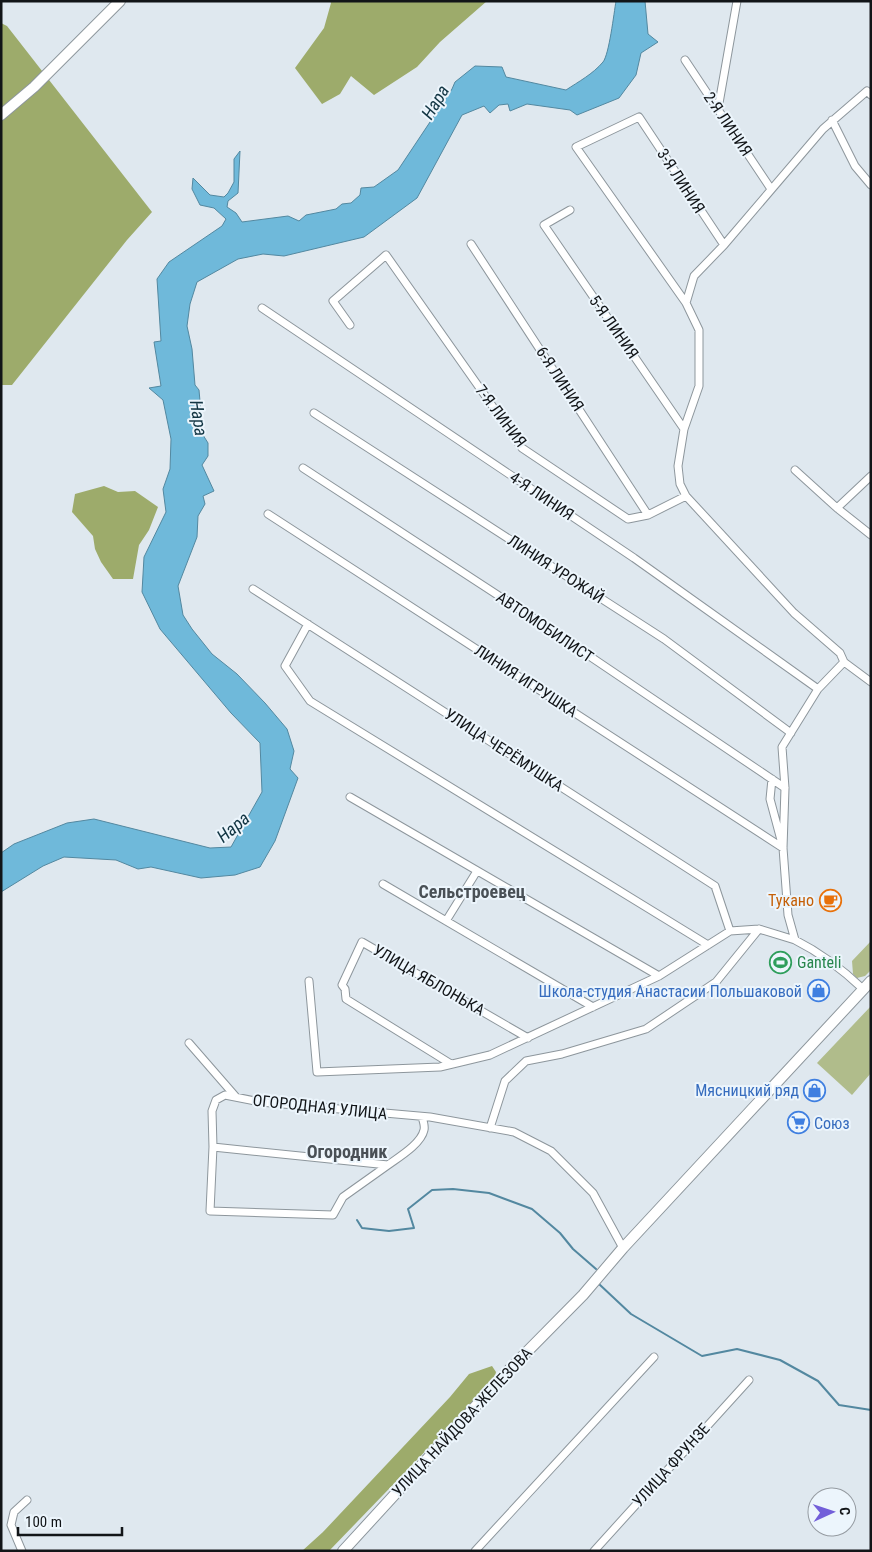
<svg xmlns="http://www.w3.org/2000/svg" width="872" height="1552" viewBox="0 0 872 1552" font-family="'Roboto Condensed',sans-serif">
<rect width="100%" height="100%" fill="#dfe8ef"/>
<!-- green -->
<path fill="#b0bc8b" d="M871,941V970L865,976L857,978L853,974L852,961Z
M871,1006V1073L852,1095L817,1063Z"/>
<!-- forest -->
<path fill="#9dab6b" d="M330,1H487L440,42L417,67L374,95L351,76L340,94L322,104L295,68L324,28L331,3Z
M1,23L7,26L152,212L127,240L12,385H1Z
M104,486L118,492L135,491L158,507L149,530L139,545L133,579H113L101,562L95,549L93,536L72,512L75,494Z
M492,1366L496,1372L494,1380L329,1551H302L323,1532L450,1397L469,1374Z"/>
<!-- water -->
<path fill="#6fb9da" stroke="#5388a0" d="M616,1H645L648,34L658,42L641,53L636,75L619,98L577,115L570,110L527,104L510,111L508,104L499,105L490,113L484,106L462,115L417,198L364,237L284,256L263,254L238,259L197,282L190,304L187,326L192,349L195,385L199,390L203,435L208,443V456L202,465L214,491L203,496L205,504L198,516L197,537L178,586L183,615L192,629L212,654L237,674L265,703L287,729L294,751L290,769L298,778L275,841L260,867L235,875L201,878L151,867L138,869L116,860L64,857L43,866L1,892V853L14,844L67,823L94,819L210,848L231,847L262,792L260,743L231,713L160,629L142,592L144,557L166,512L163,489L170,469L171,439L163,400L149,388L161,386L154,342L161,341L157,279L169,262L222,226L226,219L214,208L200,205L192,189L193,178L210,195L224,197L228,193L234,182V159L240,151L238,193L228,201L227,207L236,213L242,222L288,216L299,221L306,215L336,209L342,204L351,203L360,195L361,188L374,187L398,170L452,89L455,82L475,66L502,67L506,77L566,90C578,82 593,74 603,62C609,55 614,13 616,1Z"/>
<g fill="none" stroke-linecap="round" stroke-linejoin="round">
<!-- stream -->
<path stroke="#5388a0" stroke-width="2" d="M357,1220L362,1228L389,1231L414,1228L408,1209L432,1190L453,1189L489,1193L532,1209L560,1233L573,1249L596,1269
M599,1284L631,1314L702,1356L737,1349L780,1360L818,1381L839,1405L871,1410"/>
<defs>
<path id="street" d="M685,60L771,189
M718,109L737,1
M832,120L855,166L871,185
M570,210L544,225L684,429
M471,244L648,515
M686,303L576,147L639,117L724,245
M262,308L634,558L818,689
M350,325L333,301L386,255L522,448L628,519L648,515L686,496
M314,413L664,639L791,733
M303,468L545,626L785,788
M795,470L837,508L871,535
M837,508L871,476
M268,514L783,848
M253,589L715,886L730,931
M308,624L285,666L310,701L708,945
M844,662L871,682
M772,779L770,799L781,840
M350,797L659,976
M383,884L593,1007
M446,921L477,871
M309,981L317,1072L440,1067L490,1055L659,976L730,931L759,929L795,940
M863,989C842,969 821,953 795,940L788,915L783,848L785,788L782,747L818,689L844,662L840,653L794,613L686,496L680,484L678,466L684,429L699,386V330L686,303L694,276L724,245L823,129L867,91L871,95
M189,1043L236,1097
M451,1064L346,999L345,989L342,985L362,942L528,1038
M490,1128L505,1081L526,1061L562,1054L646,1029L716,982L759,929
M213,1147L388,1165C399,1157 421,1144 424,1130C425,1126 423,1120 422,1117
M388,1165L343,1197L333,1215L210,1211L213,1147L212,1111L216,1100L225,1095L260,1102L430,1117L514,1132L551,1151L593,1193L623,1248
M22,1551L11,1525L14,1512L27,1500
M475,1551L654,1357
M594,1551L749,1380"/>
<path id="secondary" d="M1,115L34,87L120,1
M343,1551L506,1373L583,1295L623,1248L871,981"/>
</defs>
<!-- street casing -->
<use href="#street" stroke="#8d969c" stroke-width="9"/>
<!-- secondary casing -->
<use href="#secondary" stroke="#8d969c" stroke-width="12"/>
<!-- street -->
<use href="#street" stroke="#fff" stroke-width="7"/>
<!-- secondary -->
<use href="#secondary" stroke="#fff" stroke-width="10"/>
</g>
<!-- icons -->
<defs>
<symbol id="cafe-ring" viewBox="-11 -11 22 22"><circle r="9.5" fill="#ecf5fc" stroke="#e8710a" stroke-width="1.5"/><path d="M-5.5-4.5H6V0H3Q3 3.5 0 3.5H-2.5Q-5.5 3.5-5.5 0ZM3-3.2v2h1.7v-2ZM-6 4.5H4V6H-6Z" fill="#e8710a"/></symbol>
<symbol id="stadium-ring" viewBox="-11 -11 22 22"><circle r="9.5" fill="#ecf5fc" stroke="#2e9e5b" stroke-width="1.5"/><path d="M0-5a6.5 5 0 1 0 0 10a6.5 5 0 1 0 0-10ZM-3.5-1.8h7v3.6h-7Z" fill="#2e9e5b"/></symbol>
<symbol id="shop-ring" viewBox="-11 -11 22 22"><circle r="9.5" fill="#ecf5fc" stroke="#3f7fe0" stroke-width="1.5"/><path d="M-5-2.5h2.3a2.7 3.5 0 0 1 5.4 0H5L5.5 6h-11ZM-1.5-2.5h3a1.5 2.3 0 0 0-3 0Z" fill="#3f7fe0"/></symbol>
<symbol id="supermarket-ring" viewBox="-11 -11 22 22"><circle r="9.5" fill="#ecf5fc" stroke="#3f7fe0" stroke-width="1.5"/><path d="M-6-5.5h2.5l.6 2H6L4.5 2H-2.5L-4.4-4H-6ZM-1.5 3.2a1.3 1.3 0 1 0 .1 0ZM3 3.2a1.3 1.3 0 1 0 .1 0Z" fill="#3f7fe0"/></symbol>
</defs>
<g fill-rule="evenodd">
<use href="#cafe-ring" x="818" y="888" width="25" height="25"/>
<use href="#stadium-ring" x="768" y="950" width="25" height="25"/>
<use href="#shop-ring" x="806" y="978" width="25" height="25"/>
<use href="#shop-ring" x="802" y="1078" width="25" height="25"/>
<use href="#supermarket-ring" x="786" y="1110" width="25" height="25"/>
</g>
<g text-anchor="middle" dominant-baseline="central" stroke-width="4" stroke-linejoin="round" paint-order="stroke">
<!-- street labels -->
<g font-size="16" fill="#121518" stroke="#ecf5fc">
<text transform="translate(728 124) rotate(56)">2-Я ЛИНИЯ</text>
<text transform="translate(681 181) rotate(57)">3-Я ЛИНИЯ</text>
<text transform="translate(614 327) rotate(55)">5-Я ЛИНИЯ</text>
<text transform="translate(560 379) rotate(57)">6-Я ЛИНИЯ</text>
<text transform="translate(501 416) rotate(53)">7-Я ЛИНИЯ</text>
<text transform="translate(542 496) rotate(34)">4-Я ЛИНИЯ</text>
<text transform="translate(556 569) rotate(33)">ЛИНИЯ УРОЖАЙ</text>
<text transform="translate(545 627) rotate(34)">АВТОМОБИЛИСТ</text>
<text transform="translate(526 681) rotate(33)">ЛИНИЯ ИГРУШКА</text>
<text transform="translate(504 750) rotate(33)">УЛИЦА ЧЕРЁМУШКА</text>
<text transform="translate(429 980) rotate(30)">УЛИЦА ЯБЛОНЬКА</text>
<text transform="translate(320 1107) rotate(6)">ОГОРОДНАЯ УЛИЦА</text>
<text transform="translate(462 1422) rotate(-47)">УЛИЦА НАЙДОВА-ЖЕЛЕЗОВА</text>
<text transform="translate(671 1465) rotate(-48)">УЛИЦА ФРУНЗЕ</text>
</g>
<!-- food labels -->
<g font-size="16" fill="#c56008" stroke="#ecf5fc" text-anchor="end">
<text x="814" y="900">Тукано</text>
</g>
<!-- leisure labels -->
<g font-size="16" fill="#27864d" stroke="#ecf5fc" text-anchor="start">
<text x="797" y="962">Ganteli</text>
</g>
<!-- shop labels -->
<g font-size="16" fill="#366cbe" stroke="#ecf5fc" text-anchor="end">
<text x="802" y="991">Школа-студия Анастасии Польшаковой</text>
<text x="799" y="1090">Мясницкий ряд</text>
<text x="814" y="1123" text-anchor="start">Союз</text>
</g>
<!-- water labels -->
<g font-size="18" font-style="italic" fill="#123543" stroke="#ecf5fc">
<text transform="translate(435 102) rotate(-59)">Нара</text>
<text transform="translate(199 418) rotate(81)">Нара</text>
<text transform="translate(233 827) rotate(-40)">Нара</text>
</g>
<!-- neighbourhood labels -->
<g font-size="18" font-weight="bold" fill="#495056" stroke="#ecf5fc">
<text x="472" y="891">Сельстроевец</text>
<text x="347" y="1151">Огородник</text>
</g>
</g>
<!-- border -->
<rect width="872" height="1552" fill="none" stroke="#121518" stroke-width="5"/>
<!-- north arrow -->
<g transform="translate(832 1512) rotate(87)"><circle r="24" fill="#ecf5fc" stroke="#959ba1"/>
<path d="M0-4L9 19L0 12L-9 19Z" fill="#725fd9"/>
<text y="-8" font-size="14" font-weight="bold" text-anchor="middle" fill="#121518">С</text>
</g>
<!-- scale -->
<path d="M18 1527v8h104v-8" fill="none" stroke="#121518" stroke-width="2.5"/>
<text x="25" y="1527" font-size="15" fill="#121518" stroke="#ecf5fc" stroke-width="4" paint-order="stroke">100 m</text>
</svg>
